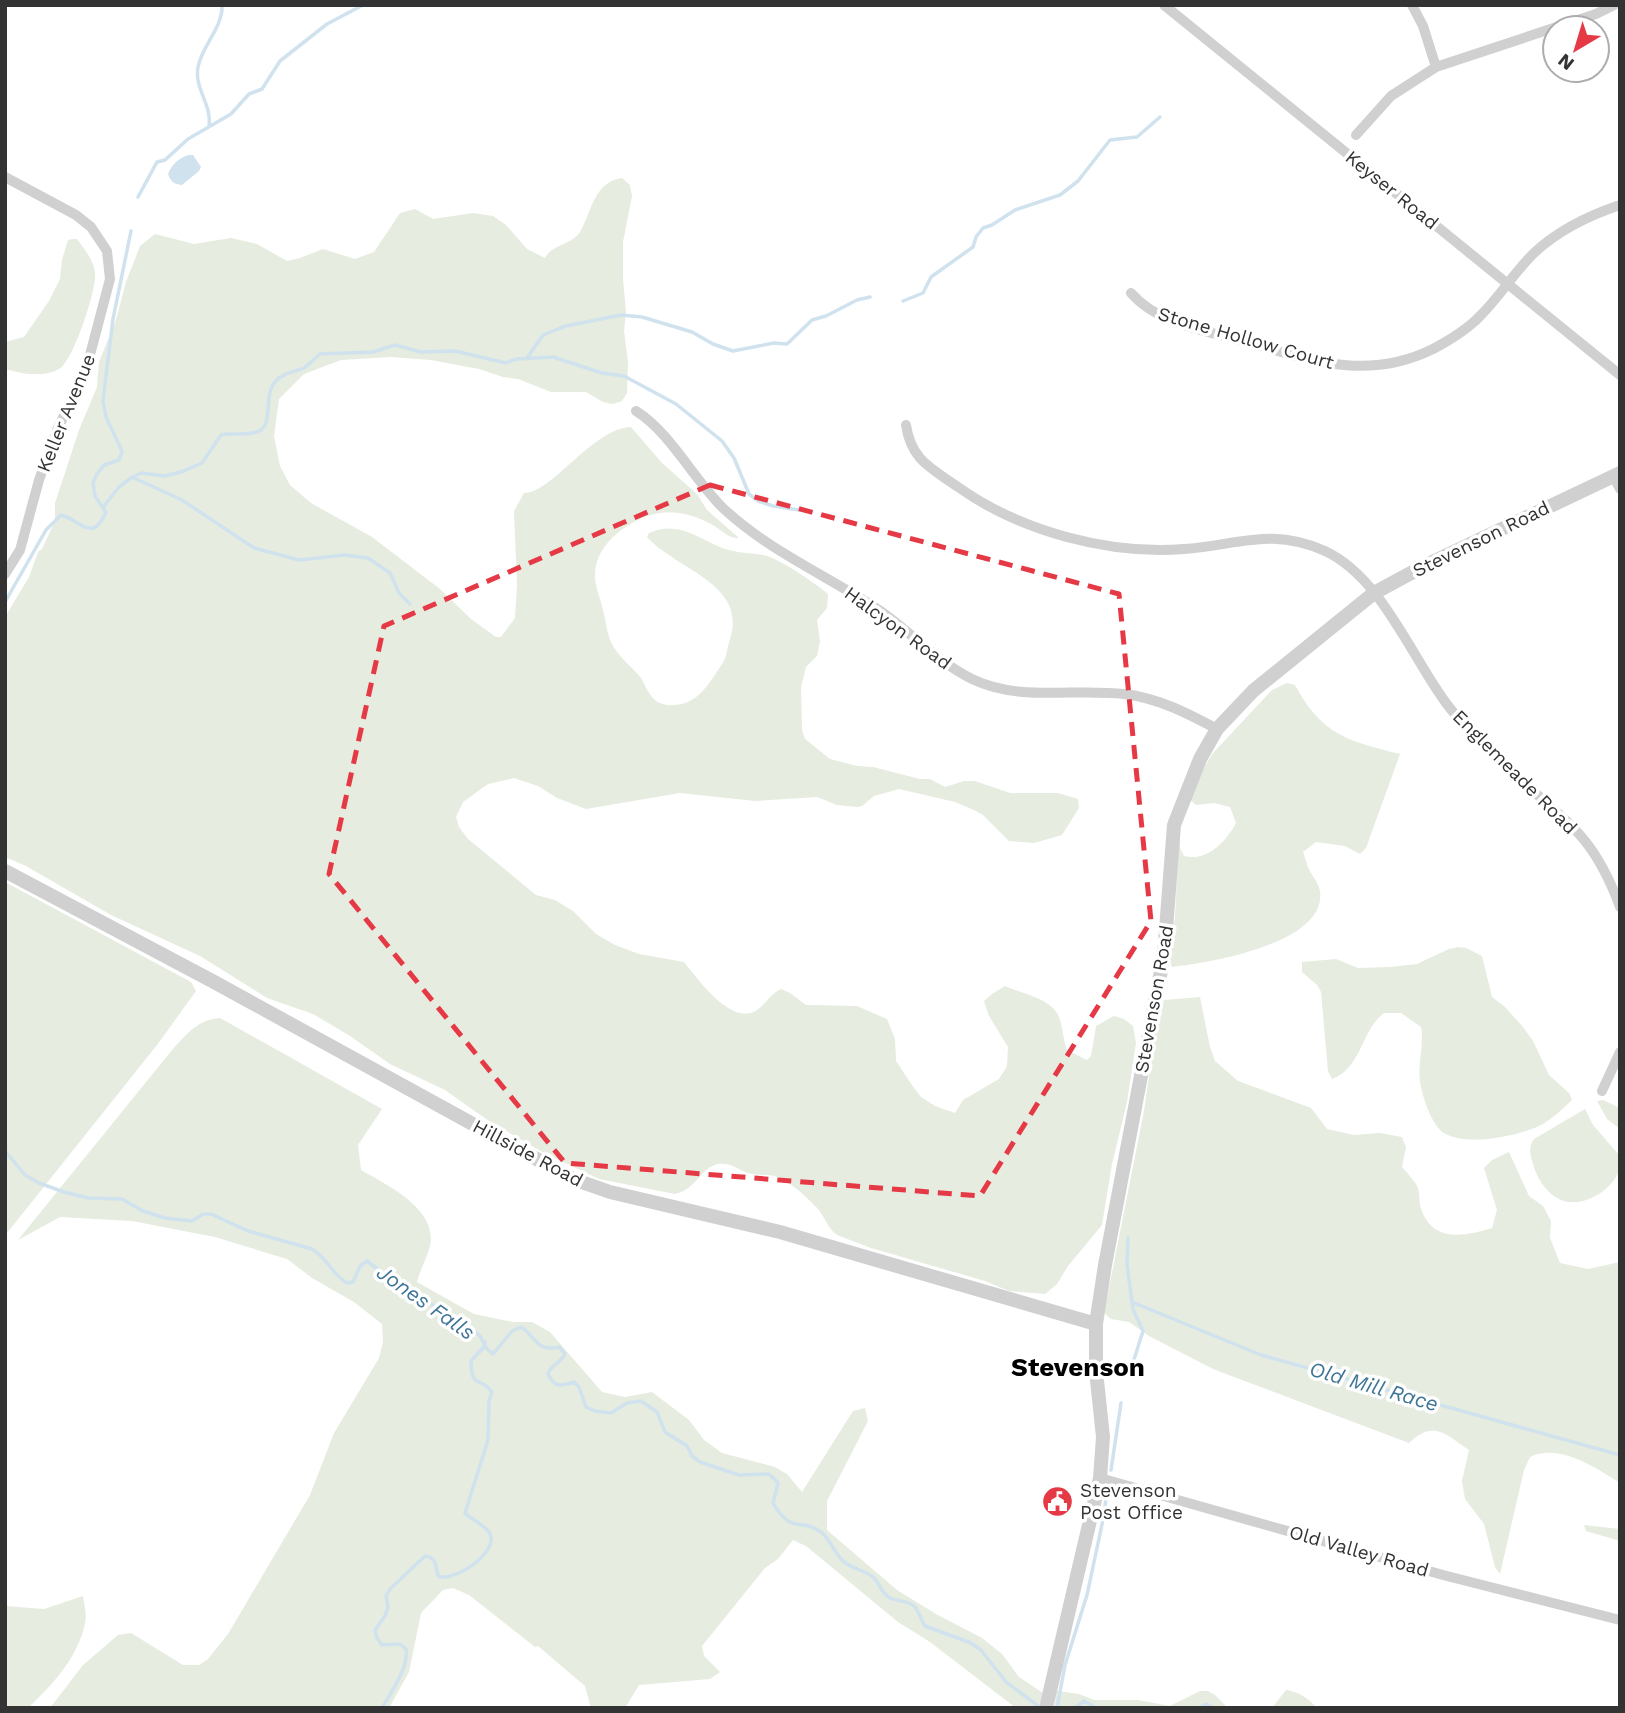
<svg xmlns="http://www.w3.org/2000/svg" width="1625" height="1713" viewBox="0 0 1625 1713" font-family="'Work Sans',sans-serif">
<rect width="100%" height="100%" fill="#fff"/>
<!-- green -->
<path fill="#e6ecdf" d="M622,178L630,185L632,196L623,242V279L626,312L624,331L628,362L627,393L622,401L613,404L603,402L586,392H551L518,379L503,377L479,369L431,360L391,357L341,360L304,374L279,399L274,436L280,466L290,485L311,503L372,537L440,589L471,619L496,637H501L515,618L517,585L514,511L524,493C551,494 593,428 631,427L662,463L697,494L707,510L739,538C728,539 721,529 711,524C697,516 677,510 660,513C632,517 595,543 595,574C594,585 601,599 603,610C606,621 607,636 613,646C620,658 632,667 641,678C645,685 649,695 655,700C662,706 673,706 681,704C700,701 712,679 722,664C727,657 727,648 730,639C748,584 677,570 647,537L649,533C679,520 698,539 725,549C738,553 750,553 763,555C779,558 815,583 828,594L827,608L817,620L820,641L817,656L806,667L801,687L802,730L805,739L830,759L857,766L873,767L920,779H930L945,787L964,781H975L1010,793H1058L1078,799L1079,808L1062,835L1034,843L1009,841L983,815L974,810L955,802L899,789L874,796L862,806L857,807L837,805L817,797L755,801L680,793L586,809L557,798L538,786L514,778L488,784L463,802L456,817L459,827L468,839L536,895L555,900L573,911L596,934L615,945L639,954L684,962C697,978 727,1020 751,1013C764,1009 769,994 781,989L790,993L806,1005L857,1006L887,1019L895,1039L896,1061L914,1088L921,1097L935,1106L955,1113L963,1100L999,1079L1007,1066L1008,1047L989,1016L984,1001L992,994L1005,986C1022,994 1051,998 1059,1017C1063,1028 1063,1040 1067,1050L1087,1060L1091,1056L1096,1026L1114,1016L1124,1019L1133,1026L1136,1043L1127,1102L1112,1164L1102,1225L1068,1266L1057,1284L1045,1294L1009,1291L985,1281L871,1248L837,1235C828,1229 825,1217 818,1209C808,1198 790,1181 775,1176C767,1174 757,1176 748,1173C737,1169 730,1162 718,1164C701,1167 697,1189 675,1194L599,1179L544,1153L486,1119L445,1090L390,1064L350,1036L313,1014L267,998L200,956L111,915L26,866L5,857V617L29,577L38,552L42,549L55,521V503L79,430L97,387L99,362L116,320L126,282L140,246L155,234L194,244L231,238L257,244L287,261L300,258L323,249L355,259L374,252L400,213L415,209L433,219L473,213L493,216L506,225L527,249L545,258C552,244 572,245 580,232C592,211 594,182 622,178Z
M73,239H77C84,249 94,260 95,273C97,289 73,362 59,369C42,378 23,374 5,369V342L24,337L49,301L60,279L62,260L68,240Z
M1287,683L1295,685C1322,735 1348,741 1400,754L1366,848L1360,854L1345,846L1316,842L1303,852C1305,857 1306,862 1308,867C1311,875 1319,883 1320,891C1327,944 1208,963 1172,967L1169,959L1175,917L1179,835L1180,848L1184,856C1207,862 1226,842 1236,823L1230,807L1214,803L1196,805L1190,800L1204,767L1213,753L1272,690Z
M5,882L191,982L196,991L157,1045L7,1233Z
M1458,947L1466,948L1482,956L1492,997L1505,1007L1523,1027L1533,1041L1549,1075L1569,1093L1572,1100C1563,1109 1554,1117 1543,1124C1521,1136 1466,1147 1444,1133C1433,1126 1425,1104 1422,1091C1415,1067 1425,1048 1421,1027L1401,1013H1384C1361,1030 1362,1068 1332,1079L1328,1071L1321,992L1317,985L1302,972V962L1336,959L1358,968L1390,967L1417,964L1449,949Z
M1200,997L1210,1047L1215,1061L1238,1081L1311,1108L1327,1129L1354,1135L1380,1133L1402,1137L1406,1147L1402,1167C1407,1173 1412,1178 1416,1184C1420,1190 1419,1198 1420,1205C1430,1243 1463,1237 1492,1228L1497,1210L1484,1168L1492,1160L1509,1152L1529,1196L1543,1206L1551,1221L1550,1238L1560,1263L1588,1269L1620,1262V1483C1595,1467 1559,1443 1530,1457L1524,1470L1500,1574L1495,1567L1484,1524L1465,1499L1462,1481L1469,1450C1445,1434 1434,1419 1409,1443L1213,1369L1149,1336L1129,1322L1111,1319L1104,1313L1144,1111L1155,1033L1164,1000Z
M220,1018L382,1109L358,1145L361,1170C387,1185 438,1209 430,1246C427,1258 420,1270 417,1282L474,1314L513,1322H532L550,1332L602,1392L625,1397L652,1392L689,1420L704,1440L722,1453L775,1467L787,1474L802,1492L853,1411L865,1408L868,1421L827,1501V1530L897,1590L936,1614L982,1638L1002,1654L1019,1677L1043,1693L1038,1708H1016L930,1642L898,1622L806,1546L793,1540L778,1559L765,1568L702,1646L704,1656L720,1672L710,1679L639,1685L625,1708H591L585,1686L538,1646L535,1647L469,1595L453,1588L443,1590L421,1613L409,1672L389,1708H50L83,1665L118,1635L131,1633L183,1665H199L208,1659L228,1634L310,1495L334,1433L379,1358L383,1342L382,1324L354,1302L312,1278L287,1259L215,1237L132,1221L60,1217L18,1240L172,1050C187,1034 197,1020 220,1018Z
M1603,1100L1620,1108V1129L1607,1119L1597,1101Z
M1585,1109L1593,1125L1620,1156C1620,1162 1621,1168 1618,1173C1610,1191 1584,1207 1564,1201C1548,1196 1537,1179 1533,1164C1530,1154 1528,1148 1534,1139Z
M1584,1525L1620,1529V1541L1586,1531Z
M83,1596C84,1604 87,1615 85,1623C78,1658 52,1685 28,1708H5V1606L44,1609Z
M1286,1690C1299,1692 1308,1698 1317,1708H1272Z
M1057,1691L1079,1694L1094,1700H1138L1170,1706L1200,1691H1208L1215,1695L1228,1708H1054Z"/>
<!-- water -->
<path fill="#cfe2ee" d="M188,155H193L201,167L199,171L182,185C174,184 171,182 168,174C172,164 178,159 188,155Z"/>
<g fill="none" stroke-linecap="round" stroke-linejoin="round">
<!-- stream -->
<path stroke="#cfe2ee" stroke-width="3.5" d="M209,126C212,104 194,89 198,67C202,45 223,28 222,5
M138,197L157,162L165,160L188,139L231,114L249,94L262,89L280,61L327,24L363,5
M903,301L923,293L931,277L973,247L976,237L983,228L992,225L1015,210L1060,195L1078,181L1110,140L1137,137L1160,117
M527,358L543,335L553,331L566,326L621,315L642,317L692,332L713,344L733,351L774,343L787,344L812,320L826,316L857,300L870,297
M134,478L182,500L254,548L299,560L345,555L368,558L390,573L399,593L410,604
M104,506L119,487L131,478L141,473L165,476L181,472L202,463L221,435C234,432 247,437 259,431C274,424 263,396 275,382C282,373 294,372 304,368C310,364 315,358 320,354L373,352L395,345L421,352L455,351L506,363L516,359L553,357L602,373L624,376L676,404L722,441L734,458L749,494L758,501L773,506L812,512
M5,602L46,530L61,515C80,519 92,545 106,512L95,496L93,483L97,474L104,465L119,460L122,451L106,417L103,401L113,319L131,231
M5,1151L25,1175L39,1183L64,1192L88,1198L122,1199L143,1211L165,1218L192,1221L203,1214H211L248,1231L312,1249C327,1258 332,1274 347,1283L353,1282L360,1266L367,1261L395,1283L466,1325L480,1336L487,1349L493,1354L512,1331L521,1327C537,1337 535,1352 559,1347L565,1354C561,1363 551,1364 548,1374C554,1388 561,1386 574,1382L579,1387L586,1407L595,1411L611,1413L627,1403L641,1401L657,1412L665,1432L687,1446L692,1456L700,1462L739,1475L769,1474L778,1483L773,1503C792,1536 801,1517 821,1532C829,1537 834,1553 844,1562C853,1569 864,1570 873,1577C880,1583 881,1593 890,1598C898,1602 909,1600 915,1607C919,1612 921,1620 925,1626L971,1643L981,1650L1006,1682L1041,1708
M1128,1238L1127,1264L1133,1309L1143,1331L1131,1369
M1132,1302L1261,1355L1620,1455
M1111,1470L1121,1403
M382,1708C391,1692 409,1668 406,1649L400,1644L382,1645L377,1638L375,1630L385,1616L388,1607L386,1596L390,1589L425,1556L430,1557L435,1562L438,1576C454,1583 499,1552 490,1534C485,1524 472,1521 465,1513L488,1440L489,1401L492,1392C480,1376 471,1389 471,1361L483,1348L485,1342
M1057,1708L1065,1665L1087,1595L1104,1515L1107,1490
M1075,1708L1084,1701L1096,1708
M1118,1708H1130
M1199,1708L1206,1704L1214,1708"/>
<!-- minor -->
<path stroke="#d0d0d0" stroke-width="10" d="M1164,5L1620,375
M1412,5L1423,26L1436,67
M1356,135L1391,96L1436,67L1596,14L1614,5
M5,177L76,215L91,227L107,251L110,279L86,370L58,428L39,480L20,550L5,574
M1131,293C1159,325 1208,331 1247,342C1313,361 1368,381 1433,349C1450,340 1468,329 1481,315C1500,296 1514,273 1533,254C1558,230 1587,216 1620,205
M636,411C670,432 694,480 724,509C769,551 828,576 879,610C911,632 937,662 972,679C1020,702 1073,688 1124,694C1158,698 1187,713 1217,729
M906,425C911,460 931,468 958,487C1020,531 1108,555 1184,549C1239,545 1271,527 1325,551C1381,577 1411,656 1446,703C1472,738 1507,768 1540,797C1555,811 1572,824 1585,841C1600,860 1612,885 1620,907
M1613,476L1620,489
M1602,1091L1620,1052
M1100,1478L1443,1575L1620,1620"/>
<!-- tertiary -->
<path stroke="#d0d0d0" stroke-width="14" d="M5,871L216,983L573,1179L610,1192L780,1232L1096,1324
M1046,1708L1100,1478L1103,1437L1096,1371V1324L1105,1265L1164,955L1174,825L1200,759L1217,729L1253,691L1374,593L1424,566L1620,473"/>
</g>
<!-- marked area -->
<path fill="none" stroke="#e63946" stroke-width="5" stroke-dasharray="14 9" stroke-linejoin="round" d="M710,485L1119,594L1151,921L980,1196L565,1163L329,874L384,626Z"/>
<!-- icons -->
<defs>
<symbol id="civic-disc" viewBox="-11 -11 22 22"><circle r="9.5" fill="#e63946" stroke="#fff"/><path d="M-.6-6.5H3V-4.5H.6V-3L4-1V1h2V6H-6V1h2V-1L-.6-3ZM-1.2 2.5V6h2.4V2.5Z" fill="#fff"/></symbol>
</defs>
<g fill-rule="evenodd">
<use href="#civic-disc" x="1040" y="1484" width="35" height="35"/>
</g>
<g text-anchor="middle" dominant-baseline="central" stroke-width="7" stroke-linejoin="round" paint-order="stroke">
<!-- street labels -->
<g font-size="19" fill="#333" stroke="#fff">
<text transform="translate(1392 190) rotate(39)">Keyser Road</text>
<text transform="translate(1246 338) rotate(16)">Stone Hollow Court</text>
<text transform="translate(66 413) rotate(-68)">Keller Avenue</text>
<text transform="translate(1481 539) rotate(-26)">Stevenson Road</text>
<text transform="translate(898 628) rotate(36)">Halcyon Road</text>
<text transform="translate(1515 772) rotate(45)">Englemeade Road</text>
<text transform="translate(1154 999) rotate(-80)">Stevenson Road</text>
<text transform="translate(528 1153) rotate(28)">Hillside Road</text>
<text transform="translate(1359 1551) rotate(16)">Old Valley Road</text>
</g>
<!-- poi labels -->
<g font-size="19" fill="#333" stroke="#fff" text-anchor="start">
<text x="1080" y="1490">Stevenson<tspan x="1080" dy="22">Post Office</tspan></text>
</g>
<!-- water labels -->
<g font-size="21" font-style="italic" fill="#3f7597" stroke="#fff">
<text transform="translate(426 1302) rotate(35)">Jones Falls</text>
<text transform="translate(1374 1386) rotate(16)">Old Mill Race</text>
</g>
<!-- district labels -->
<g font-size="26" font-weight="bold" fill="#000" stroke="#fff">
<text x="1078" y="1367">Stevenson</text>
</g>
</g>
<!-- border -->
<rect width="1625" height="1713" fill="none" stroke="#333333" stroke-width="14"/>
<!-- north arrow -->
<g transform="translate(1576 49) rotate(218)"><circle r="33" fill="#ffffff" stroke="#adadad" stroke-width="2"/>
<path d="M0-5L12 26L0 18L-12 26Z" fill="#e63946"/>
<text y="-10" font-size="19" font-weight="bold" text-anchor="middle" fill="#333333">N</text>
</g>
</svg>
